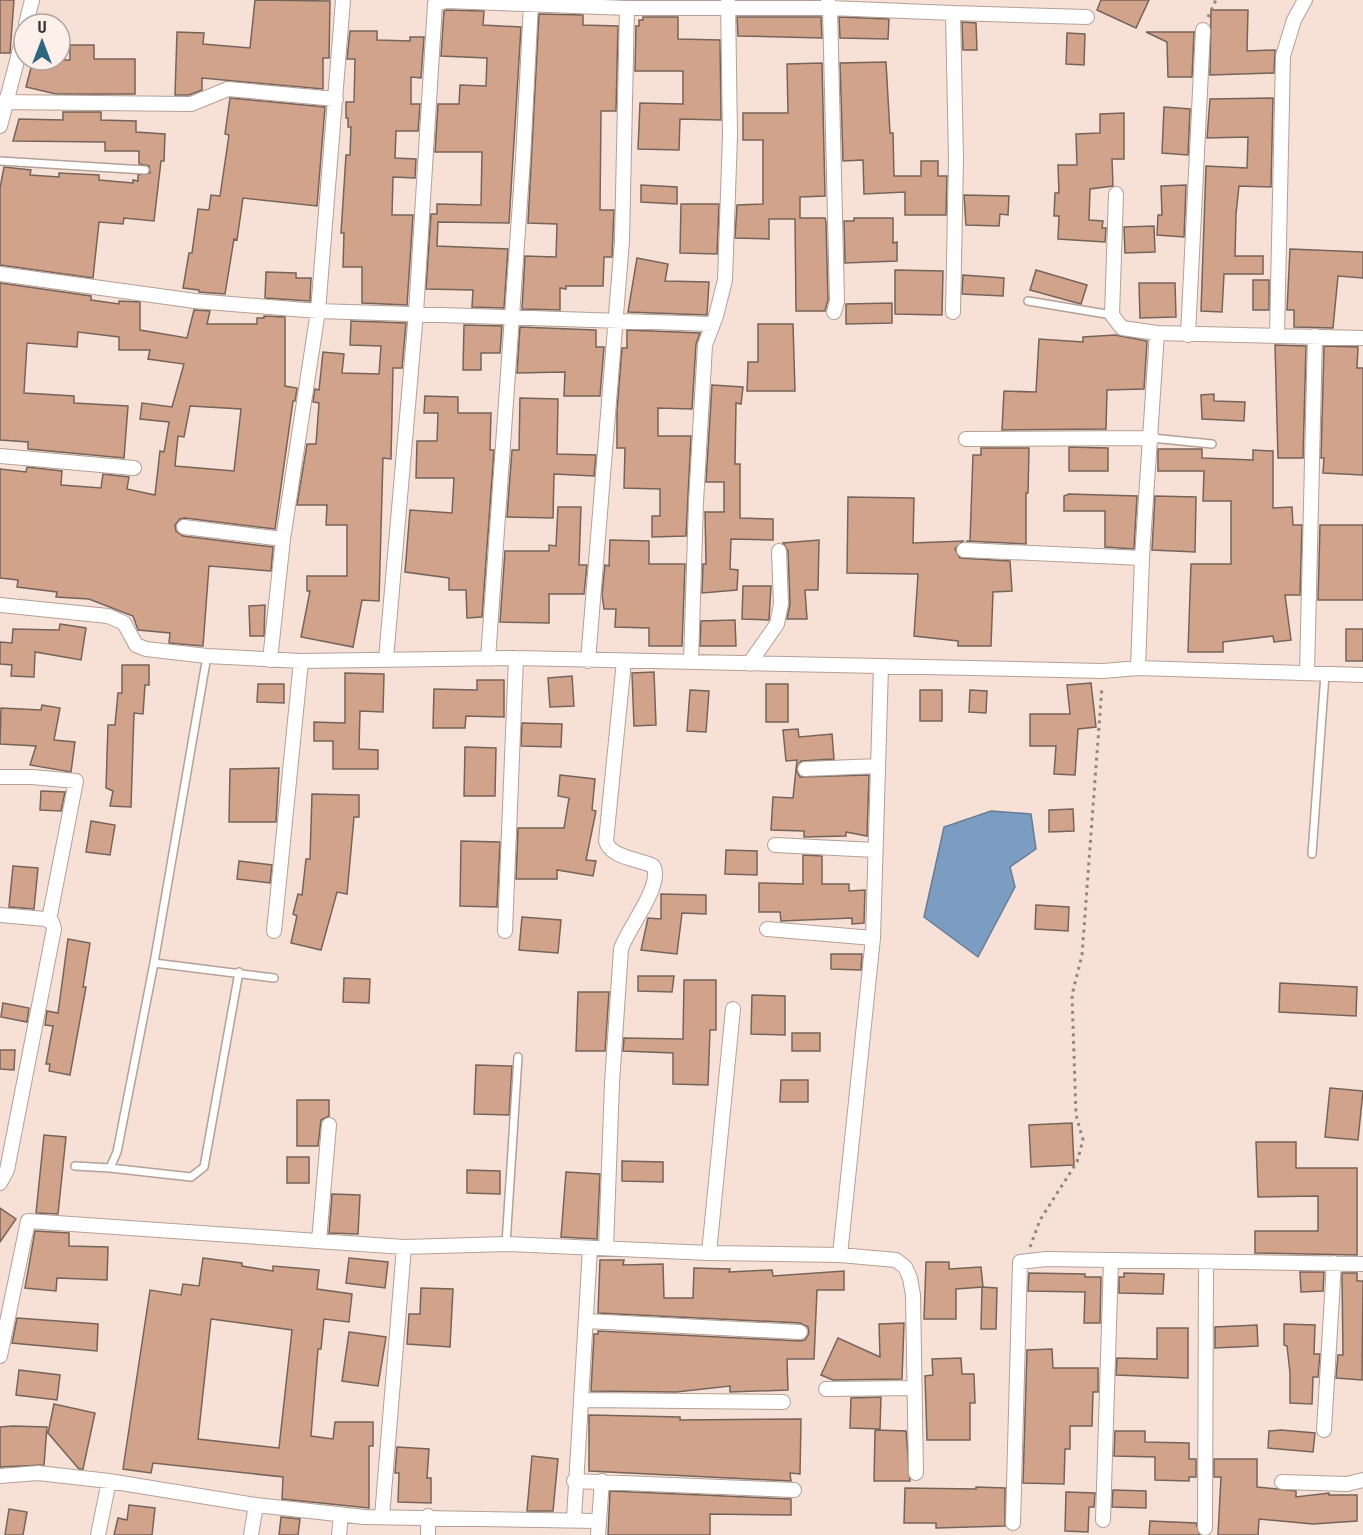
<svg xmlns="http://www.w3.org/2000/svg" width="1363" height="1535" viewBox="0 0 1363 1535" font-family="'Roboto Condensed',sans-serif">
<rect width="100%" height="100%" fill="#f7e1d6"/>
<!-- water -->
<path fill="#7a9dc1" stroke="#677d95" stroke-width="1.5" d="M991,811L1031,814L1036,849L1010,867L1015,887L978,957L924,917L944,827Z"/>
<!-- building -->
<path fill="#d1a38a" stroke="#76645a" stroke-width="1.5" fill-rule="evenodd" d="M0,0H14L10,53H0Z
M255,0L330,1L329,58H323V89L202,78V90L189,95H175L177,32L204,33L203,44L250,48Z
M1101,0H1149L1136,28L1097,10Z
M447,10L484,11L483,25L521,27L509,223L438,222L437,246L508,249L504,308L472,307L473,290L426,289L431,214H437V204L481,205L482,152H435L438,104H459L460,85L486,86L487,58L441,56L444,11Z
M1211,10H1248L1247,51L1275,50L1274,73L1210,75Z
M539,14L583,15V25L618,26L616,111H601L600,210H614L612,257H604L603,286H566V289L560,288V310L522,309L525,256L556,257L557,224L528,223Z
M643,17H678V39L720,40L721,120L680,119L679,150L638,149L640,103L683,104V71H635L636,26H639V20H643Z
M737,17H821L822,38L738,36Z
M839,17L889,19L888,39L840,38Z
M962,22L976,23L977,50H963Z
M350,31H377V40L410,41V37H424L421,78L411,77V104H420L418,131H396L395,158L416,159L415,178L393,177L392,215H413L407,305L362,303V267H343L344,233H341L346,155H350L351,127H348V118H346V102H354L355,59H347Z
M1146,32H1194L1192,77H1168L1167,42Z
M1067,33L1085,34L1084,65L1066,64Z
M70,45H94V59H135V94H56L26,87L33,60H70Z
M886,62L890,133H893L894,176H921V161H938V176H947L946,215H905V192L864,194L863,160L843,161L840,63Z
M822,63L825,196L800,197V218H825L826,222L828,300L825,311H796L795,219H769V239L735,238L737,205L763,204V140H743V113H788L787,64Z
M230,98L325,107L317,206L243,198L237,240L234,239L225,294L199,292V290L183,288L189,253H192L198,209L209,210L211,195L220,196L229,135L225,134Z
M1273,98L1271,187L1239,186L1236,214L1235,256H1263V274H1224L1222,312L1201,311L1206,166L1247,168L1248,137L1207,138L1210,99Z
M1164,107L1190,109L1188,155L1162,153Z
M63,112H101V120L136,121V132L165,134L164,161H161L154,221L124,218L123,224L99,222L93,278L0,265V188L4,167L31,170L30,175L59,177V173L99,175V180L133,183V180L138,181V175L150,173L149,166L139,164V151H105V142L13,141L19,119L63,120Z
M1124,113V159H1112L1113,186L1090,189L1089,220L1103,221L1102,228H1106L1105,242L1058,239L1059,216H1054L1055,193H1059L1058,165H1077L1076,134L1100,133V114Z
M641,185L677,187V204L641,202Z
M1186,185L1184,237L1157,235L1158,215H1162L1161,186Z
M964,195L1009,196L1008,215L1000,214L999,226L966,225Z
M681,204H719L717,254L680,253Z
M854,218H893V243L897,242V261L845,263L844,221H854Z
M1154,226L1155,252L1125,253L1124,227Z
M1290,249L1363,252V278L1338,276L1333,328L1294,327V310H1287Z
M637,258L668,264L665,281L709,282L707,315L628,312Z
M895,270L943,271L942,315L895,314Z
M1036,270L1087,285L1081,304L1030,290Z
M266,272L296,273V278H311L310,301L265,298Z
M963,275L1004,278L1003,296L962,294Z
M1253,280H1269V310H1253Z
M0,283L91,296V300L119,304V301L140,302V330L187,338L194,310L210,311L207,324H257V318H264V316L285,317V386L297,388L295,401H293L275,529L185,518L180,519L175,525L176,531L183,536L273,547L271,571L209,566L203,646L169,643L170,633L138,630L133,616L89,599L56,597L57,592L17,587L18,580L0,578V469L26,472L27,467L62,471L61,485L101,488L103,474L129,477L127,489L155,495L160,451L164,452L169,422L140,419L142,403L172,407L184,364L148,359L150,350H119V337L78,332L77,347L27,343L24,393L74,396V403L128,406L124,458L28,449V442L0,440ZM190,406L241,409L234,471L175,466L178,436L184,437Z
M1139,283H1175L1176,317L1140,318Z
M892,303V323L846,324V304Z
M351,321L406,323L402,368H393L391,459L383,458L379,601L362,600L353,647L301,637L310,591H307V576H347V525H326L327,505H297L307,444H316L319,403L313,402L315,389L319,390L323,352L344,354L342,373L379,374L381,346L350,345Z
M758,324H793L795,391H747L748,362H758Z
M464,325L502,326L500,353H481V370H463Z
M520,327L596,330V347H604L600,396H564L565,372L517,373Z
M627,330L700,333L696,344L692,409L658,408V436H691L686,536L652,537V516H660V489L624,488L625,448H617V411L622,348H627Z
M1115,335L1147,341L1144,389L1107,390L1106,429L1002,430L1004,391L1036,392L1039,339L1083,342V337Z
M1275,345L1306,346L1303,458H1278Z
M1324,346L1358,347L1357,368H1363V475L1323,473L1324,458H1321Z
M712,385L743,387L741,404L736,403L735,464H740V518L773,519V540L731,539L730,569L738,570L737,590L702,593L703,564H706L705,512H724V482H706Z
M1214,394V401L1245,402L1244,421L1202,419L1201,395Z
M425,396L458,397V413H491L490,450H494L482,617L467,618L466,590H449V578L405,572L410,510L452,513L454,478H416L417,441H437L438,413H424Z
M520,398L558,399L557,454L596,455L594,476L554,474L553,518L507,517L512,450H519Z
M1069,447L1108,448V471H1069Z
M981,448H1029L1028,493H1026V544L966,541H970L973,455H981Z
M1158,449H1202V458L1253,460V450L1273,451V508L1292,507L1293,525H1302L1300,595H1285L1291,640L1274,642L1273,636L1223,642V652H1188L1191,564H1231V501H1203L1204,471H1158Z
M1069,494L1137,496L1134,549L1105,547V511H1064V496Z
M1155,496L1196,497L1195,552L1152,550Z
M848,497L914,498L913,543L963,541L955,549L960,558L1010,561L1012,591L993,592L991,646H958V641L914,636L918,574L847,573Z
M558,507H581L579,565H587L584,594H549V623L500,622L505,551H549V545L556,546Z
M1320,525H1363V600H1318Z
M610,540L649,541V564H685L682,646H649V628L615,627L616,609H604L602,594L605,565L609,566Z
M819,540L818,590H805L807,619H787L790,604L788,551L783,543Z
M743,586H771L769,620L742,619Z
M265,605L264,636H250L249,606Z
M735,620L736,646H700L701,621Z
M60,624L86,628L81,660L35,652L34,677L11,676L12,665L0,664V642L12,643L13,629L59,630Z
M1346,629H1363V661H1346Z
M122,665H149V685H145L143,714L134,713L131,807L110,806L113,791L106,788L108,725H115L118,693H122Z
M654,672L656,725L634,726L632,673Z
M345,673L384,674L383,712L360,711L359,749L378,750V769H333V741H314V722L345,723Z
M572,676L574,706L550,707L548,678Z
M477,680H504V717L466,716L465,728H433L434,689L477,690Z
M1091,683L1096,727L1078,729L1075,775L1054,774L1056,746H1030V714H1070L1067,685Z
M258,684H284V703L257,702Z
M766,684H788V722H766Z
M690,690L709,691L706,732L687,731Z
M920,690H942V721H920Z
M970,690L987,691L986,713L969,712Z
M42,705L60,708L54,740L75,742L71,772L30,765L36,746L0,744L1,708L41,710Z
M522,723L562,724L561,747L521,746Z
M798,729L799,737L832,734L834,759L801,761L796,769L800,777L869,775L867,836L846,832V836L804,837V831L771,830L773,797L793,798L797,760L786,761L783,730Z
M465,747L496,748L495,796H464Z
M279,768L276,822H229L230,769Z
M560,775L595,779L592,810L596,811L586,860L596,861L593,876L557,870V879H516L518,828H564L569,798L558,796Z
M41,791L65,792L61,811L40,810Z
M312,794L359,795V817H354L347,894L337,892L321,950L291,943L297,916L293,914L298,894L302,895L306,859H310Z
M1073,809L1074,831L1049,832V810Z
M91,821L115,825L110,855L86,852Z
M461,841L500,842L497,907L460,906Z
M726,850L757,851V875L725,874Z
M803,855L822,856V884H849V891L865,890L864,923L852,924V918L781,921L780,912H759V883L803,884Z
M239,861L272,865L270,883L237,879Z
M13,866L38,868L34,909L9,907Z
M661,894L706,895V914L682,913L677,954L641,950L648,918L661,919Z
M1036,905L1069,907L1068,931L1035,929Z
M522,917L561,920L558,953L519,950Z
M68,939L90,943L83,987H86L70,1075L49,1071L50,1064H46L53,1026L45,1025L47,1011L58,1013Z
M831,954H862L861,970L831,969Z
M638,976H674L672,992L638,991Z
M344,978L370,979L369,1003L343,1002Z
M684,980H716V1030H710L708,1085L673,1084V1053L623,1051L624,1038L683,1039Z
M1280,983L1357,987L1356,1016L1279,1012Z
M578,992H609L605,1051H576Z
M752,995L785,996V1035L751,1034Z
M3,1003L29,1008L27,1022L1,1017Z
M792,1033H820V1051H792Z
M0,1050H15L14,1070L0,1069Z
M476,1065L512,1066L509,1115L474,1114Z
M781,1080H808V1102H780Z
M1330,1088L1363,1091L1358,1140L1325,1137Z
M297,1100H329V1116L321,1120L318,1146H297Z
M1072,1123L1074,1165L1031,1167L1029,1125Z
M44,1135L66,1137L58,1214L36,1213Z
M1256,1142H1296V1168H1357V1255L1255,1253V1231H1318V1196L1258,1197Z
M287,1157H309V1183H287Z
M622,1161L663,1162V1182L622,1181Z
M467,1170L500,1171V1194L467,1193Z
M566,1172L600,1174L597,1239L561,1237Z
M332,1194L360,1195L358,1234L329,1233Z
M0,1208L16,1219L0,1242Z
M35,1231L69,1233V1246L108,1247L107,1280L57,1278L56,1291L25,1288Z
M203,1258L242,1263V1266L273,1271V1266L319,1270L317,1289L352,1294L349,1322L324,1319L321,1349H318L311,1436L333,1439L335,1422H373V1446H369V1508L282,1499L283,1477L153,1463L151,1473L123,1469L150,1290L181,1295L183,1284L199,1286ZM211,1319L292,1330L279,1448L198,1439Z
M349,1258L388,1262L385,1288L346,1283Z
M600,1260H624L623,1265L663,1264L664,1298H693L694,1268L730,1269L729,1272L772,1270L773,1276L844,1271V1290H817L814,1359H787L788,1390L730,1392V1386L676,1392L591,1391L594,1334H598V1331L800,1341L805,1340L809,1333L808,1327L800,1323L598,1313Z
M926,1262H949V1269L981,1267L983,1287L956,1289V1319H924Z
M1300,1272H1324L1323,1291L1301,1292Z
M1029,1273L1085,1274V1277H1101L1100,1323H1084L1085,1292L1028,1291Z
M1124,1273L1164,1274L1163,1294L1119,1293V1277H1124Z
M1342,1273H1357V1281H1363L1362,1380L1336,1378L1338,1355H1343Z
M982,1287L997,1288L996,1329H981Z
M421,1288L453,1289L450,1347L407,1344L409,1314H420Z
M17,1318L98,1324L97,1351L12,1343Z
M904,1323L902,1379L833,1380L821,1375L838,1338L880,1357L879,1324Z
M1284,1324L1315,1325L1314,1354H1320L1318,1377H1313L1312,1404L1290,1403V1373L1287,1346L1284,1345Z
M1257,1325L1258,1346L1215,1348V1327Z
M1157,1328H1188V1378L1116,1375L1117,1358L1157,1359Z
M349,1332L386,1337L378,1386L342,1381Z
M1052,1349L1053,1368H1098V1392H1093L1092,1426H1070V1449H1065L1064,1484L1023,1483L1027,1350Z
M961,1358L962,1374H974L975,1403H970V1440H927L925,1376L933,1375L932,1359Z
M19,1370L60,1375L57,1400L16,1395Z
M881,1397L880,1429L850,1428L851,1398Z
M54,1404L95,1413L83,1469H79L48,1433Z
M589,1415L680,1417V1420L801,1419L800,1474L790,1473L791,1481L589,1471Z
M13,1426L47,1427L44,1465L0,1467V1427Z
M875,1430L906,1431L910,1481H874Z
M1281,1430L1315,1433L1313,1452L1268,1448L1269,1431Z
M1115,1431H1145V1442L1189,1443V1459H1196V1477H1189V1481L1155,1480V1457L1114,1456Z
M397,1447L429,1449L427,1478H431V1503L398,1502L399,1473H395Z
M532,1456L558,1459L553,1511H527Z
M1214,1459H1257V1487L1296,1491V1497L1329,1493V1495H1357V1521L1313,1524L1259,1519L1258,1535H1218L1221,1477H1214Z
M976,1487L1005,1488V1526L936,1528V1523H904L905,1488L976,1489Z
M1113,1490L1146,1491V1508L1112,1507Z
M610,1491L791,1499V1515L710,1514V1535H608Z
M1066,1492L1095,1493L1094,1507H1089L1088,1532L1065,1531Z
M129,1505L155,1508L152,1535H114L118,1518L127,1520Z
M9,1509L27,1512L23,1535H5Z
M281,1517L300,1519L298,1535H279Z
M1150,1521L1196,1523L1200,1535H1149Z"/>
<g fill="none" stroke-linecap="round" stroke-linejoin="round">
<defs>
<path id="service" d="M0,161L145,170
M1028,301L1112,315
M1152,438L1212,444
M1312,854L1325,674
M154,963L274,978
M75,1166L110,1168L117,1152L154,963L207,656
M110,1168L191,1177L204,1167L239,972
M506,1244L518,1057"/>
<path id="minor" d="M828,2L830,8L953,13L956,159L953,312
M953,13L1087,17
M26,24L32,0
M0,102L191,104L228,89L336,99
M0,126L24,34
M1116,194L1112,315L1122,328L1157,333
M0,274L195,301L318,311L712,324
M1188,335L1203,30
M1277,336L1283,56L1294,20L1305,0
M966,439L1152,438
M0,456L134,468
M184,527L283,539
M964,550L1142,558
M0,605L108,616L124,623L136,645L146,649L207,656L301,661L516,658L1103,671L1138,668L1363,675
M386,659L416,313L435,4L446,1L627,8H830L837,301L834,312
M488,659L523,159L531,3
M270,660L283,539L318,311L343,0
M588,661L622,241L627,8
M691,661L696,502L705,345L716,316L725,280L730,135L728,1
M749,664L777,624L781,604L779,551
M1138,668L1142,558L1157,333L1363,338
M1307,673L1315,336
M805,769L878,766
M0,777H32L76,781L49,920
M775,845L875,850
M0,915L45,919L52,922L54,929L7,1170L0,1183
M767,929L873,938
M274,931L301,661
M505,931L516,658
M319,1241L329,1125
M606,1248L612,1083L621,949C627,929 664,885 653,866C640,859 610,858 606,841L624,661
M709,1253L733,1009
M840,1255L873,938L881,666
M586,1321L800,1332
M0,1356L28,1221L404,1247L506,1244L709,1253L840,1255L896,1260L905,1267L910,1278L913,1295L916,1473
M826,1389L914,1388
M582,1400L783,1402
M1324,1430L1334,1263
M0,1476L38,1473L109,1481L256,1505L364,1517L598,1521
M574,1481L794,1490
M1282,1482L1347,1484L1363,1480
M428,1516V1535
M382,1517L404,1247
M574,1519L590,1248
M1103,1520L1111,1260
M1013,1523L1020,1262L1046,1259L1363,1264
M1205,1528L1206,1263
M98,1535L109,1481
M251,1535L256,1505
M339,1535L341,1515
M598,1535L602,1481"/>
</defs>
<!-- service casing -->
<use href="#service" stroke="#b4a096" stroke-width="10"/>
<!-- minor casing -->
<use href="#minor" stroke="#b4a096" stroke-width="16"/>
<!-- path -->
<path stroke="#94867e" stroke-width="3" stroke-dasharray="3 4.5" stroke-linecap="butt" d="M1208,17L1216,0
M1030,1247L1040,1220L1077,1162L1083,1140L1076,1115L1072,995L1082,955L1102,686"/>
<!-- service -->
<use href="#service" stroke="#fff" stroke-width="7"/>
<!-- minor -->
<use href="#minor" stroke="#fff" stroke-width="14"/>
</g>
<!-- north arrow -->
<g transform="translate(42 42)"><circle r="28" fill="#fdf0ea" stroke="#afa49f" stroke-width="1.5"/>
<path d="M0-4.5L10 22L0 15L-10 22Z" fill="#2d667f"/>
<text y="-9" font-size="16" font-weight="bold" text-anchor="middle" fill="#3b332f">U</text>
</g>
</svg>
